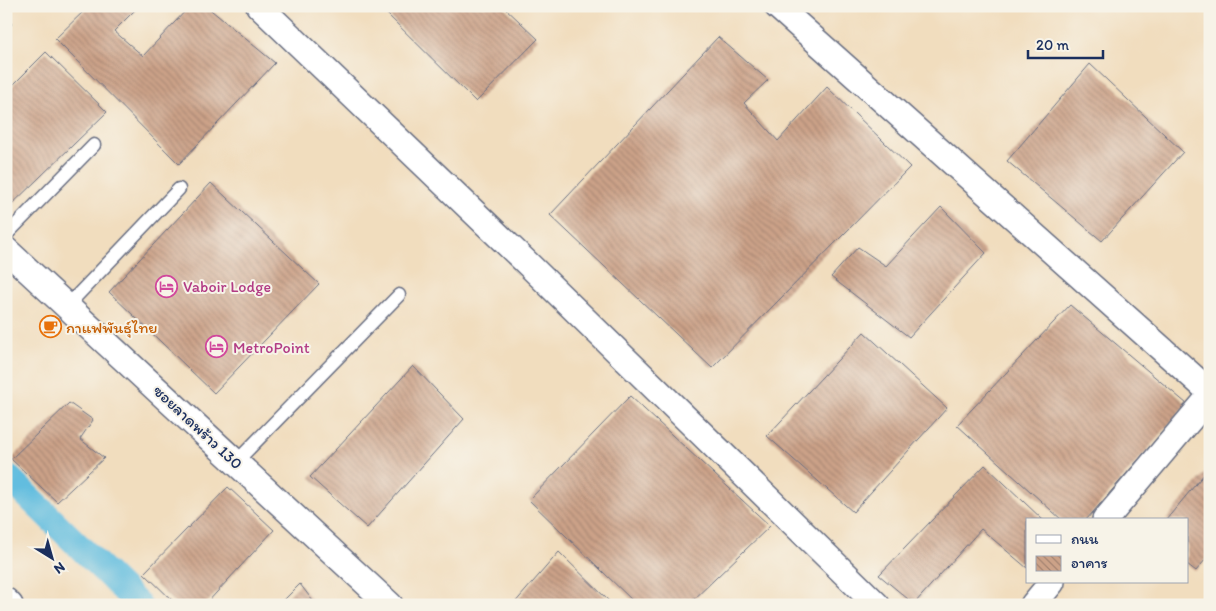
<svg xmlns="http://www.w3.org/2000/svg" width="1216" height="611" viewBox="0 0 1216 611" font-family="Itim,'Playpen Sans Thai',sans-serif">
<defs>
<pattern id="building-back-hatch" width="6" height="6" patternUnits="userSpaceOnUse" patternTransform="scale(1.25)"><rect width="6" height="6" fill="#cca288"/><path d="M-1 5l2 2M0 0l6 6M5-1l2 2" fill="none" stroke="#a58472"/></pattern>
</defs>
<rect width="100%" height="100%" fill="#f7f3e8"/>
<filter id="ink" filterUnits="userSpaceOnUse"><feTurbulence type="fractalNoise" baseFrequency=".02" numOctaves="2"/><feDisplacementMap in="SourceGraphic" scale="10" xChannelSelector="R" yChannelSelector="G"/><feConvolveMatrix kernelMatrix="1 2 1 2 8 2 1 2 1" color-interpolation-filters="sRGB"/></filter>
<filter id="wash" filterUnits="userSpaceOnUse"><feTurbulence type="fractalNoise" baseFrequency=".0096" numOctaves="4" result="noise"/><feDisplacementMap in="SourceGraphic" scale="20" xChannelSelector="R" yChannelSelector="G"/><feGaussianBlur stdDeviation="1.12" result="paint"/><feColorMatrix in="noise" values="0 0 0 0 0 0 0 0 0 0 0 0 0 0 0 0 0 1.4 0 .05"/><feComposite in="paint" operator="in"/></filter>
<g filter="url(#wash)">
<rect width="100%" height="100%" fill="#f1ddbe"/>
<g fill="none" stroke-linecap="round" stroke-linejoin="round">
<!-- canal -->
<path stroke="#62bddf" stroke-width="26" d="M6,475L139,605"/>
</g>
<g id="blocks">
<!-- building -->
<path fill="url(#building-back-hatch)" d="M89,6H139L114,31L143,56L190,6H206L275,63L179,164L55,39Z
M379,6H503L538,39L476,102Z
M6,18L12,24L6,30Z
M718,37L768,80L744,103L778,141L827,87L910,167L712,368L550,215Z
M46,52L107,112L6,210V92Z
M1090,64L1183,152L1102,241L1007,161Z
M211,183L319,284L214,393L109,292Z
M941,207L986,253L909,337L831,277L858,247L886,266Z
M1070,305L1187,404L1086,520H1062L957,425Z
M864,332L947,408L853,512L767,436Z
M413,366L464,419L367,528L310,477Z
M630,396L770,526L688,605H637L529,500Z
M69,403L93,420L80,439L104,458L57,502L11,459Z
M985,465L1043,520H1027V568L981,529L914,604L879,575Z
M1210,467V554L1196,571L1187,564V520H1166Z
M228,487L274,530L205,605H177L144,573Z
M559,552L613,605H513Z
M300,584L316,605H279Z"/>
</g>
</g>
<g filter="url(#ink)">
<use href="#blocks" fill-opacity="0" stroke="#666c80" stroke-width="1"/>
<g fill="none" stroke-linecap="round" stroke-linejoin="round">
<defs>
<path id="lane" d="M6,235L94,145
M67,306L179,189
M236,462L399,295"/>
<path id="street" d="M259,6L527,263L877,605
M777,6L1210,392
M6,250L390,605
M1105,520L1210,396
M6,601L10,605
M1033,605L1052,582"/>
</defs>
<!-- lane casing -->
<use href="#lane" stroke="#666c80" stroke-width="15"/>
<!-- street casing -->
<use href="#street" stroke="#666c80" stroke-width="28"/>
<!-- lane -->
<use href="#lane" stroke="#fff" stroke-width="12"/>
<!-- street -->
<use href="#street" stroke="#fff" stroke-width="25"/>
</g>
</g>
<!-- icons -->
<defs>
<symbol id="hotel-ring" viewBox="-11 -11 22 22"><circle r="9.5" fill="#f7f3e8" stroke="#d1479c" stroke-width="1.5"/><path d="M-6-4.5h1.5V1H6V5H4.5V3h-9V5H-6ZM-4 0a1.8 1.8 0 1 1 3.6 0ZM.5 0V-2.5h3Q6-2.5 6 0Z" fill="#d1479c"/></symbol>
<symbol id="cafe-ring" viewBox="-11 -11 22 22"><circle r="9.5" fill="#f7f3e8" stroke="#e8710a" stroke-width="1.5"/><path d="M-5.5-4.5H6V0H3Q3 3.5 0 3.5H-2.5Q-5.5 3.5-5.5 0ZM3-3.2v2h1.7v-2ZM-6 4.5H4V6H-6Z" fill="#e8710a"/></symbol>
</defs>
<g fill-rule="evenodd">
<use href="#hotel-ring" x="154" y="274" width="25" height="25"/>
<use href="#cafe-ring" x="38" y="314" width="25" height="25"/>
<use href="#hotel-ring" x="204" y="334" width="25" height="25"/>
</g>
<g text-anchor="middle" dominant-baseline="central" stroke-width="4" stroke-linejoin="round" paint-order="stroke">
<!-- hotel labels -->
<g font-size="16" fill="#b23c85" stroke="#f7f3e8" text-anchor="start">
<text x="183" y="286">Vaboir Lodge</text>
<text x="233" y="347">MetroPoint</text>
</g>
<!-- food labels -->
<g font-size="16" fill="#c56008" stroke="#f7f3e8" text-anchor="start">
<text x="66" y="327">กาแฟพันธุ์ไทย</text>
</g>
<!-- street labels -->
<g font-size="16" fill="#1b2f5e" stroke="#f7f3e8">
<text transform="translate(198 427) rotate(43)">ซอยลาดพร้าว 130</text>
</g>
</g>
<!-- margin -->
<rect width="1216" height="611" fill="none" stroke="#f7f3e8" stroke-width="25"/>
<!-- legend -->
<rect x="1026" y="518" width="162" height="65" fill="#f7f3e8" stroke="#9fa5b1"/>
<rect x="1036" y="535" width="25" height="8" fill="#ffffff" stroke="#9fa5b1"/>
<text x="1071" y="544" font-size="15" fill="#1b2f5e">ถนน</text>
<rect x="1036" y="556" width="25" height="15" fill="url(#building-back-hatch)" stroke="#9fa5b1"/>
<text x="1071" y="568" font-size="15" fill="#1b2f5e">อาคาร</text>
<!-- north arrow -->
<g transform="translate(52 558) rotate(143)" stroke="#f7f3e8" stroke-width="4" paint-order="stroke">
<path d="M0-4L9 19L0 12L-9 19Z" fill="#1b2f5e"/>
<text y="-8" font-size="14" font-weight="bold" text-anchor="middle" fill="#1b2f5e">N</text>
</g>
<!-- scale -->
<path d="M1028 50v8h75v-8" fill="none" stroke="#1b2f5e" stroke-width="2.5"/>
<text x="1036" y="50" font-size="15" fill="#1b2f5e" stroke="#f7f3e8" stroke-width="4" paint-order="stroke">20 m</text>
</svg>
